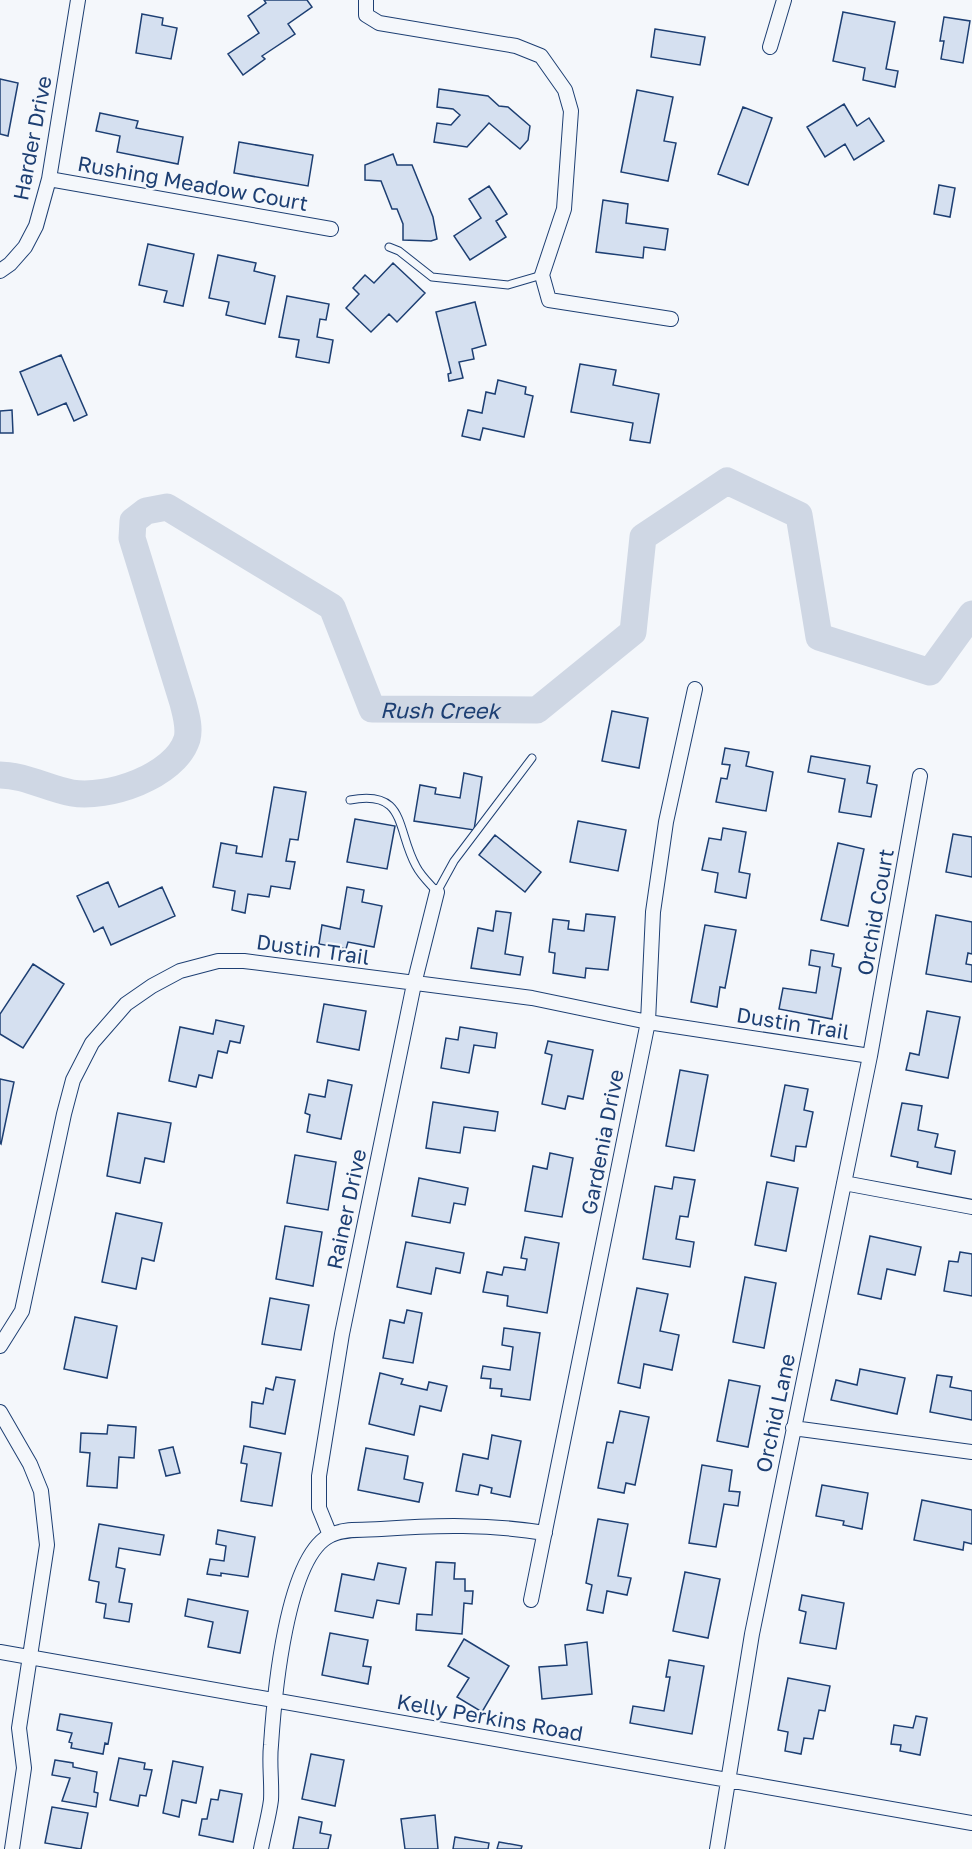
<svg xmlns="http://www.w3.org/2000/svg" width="972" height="1849" viewBox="0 0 972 1849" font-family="'Golos Text',sans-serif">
<rect width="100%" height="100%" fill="#f4f7fb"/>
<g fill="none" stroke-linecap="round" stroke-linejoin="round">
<!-- river -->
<path stroke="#cfd7e4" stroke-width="27" id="s1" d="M0,775C25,775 48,789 72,793C107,799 175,777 187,739C190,727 186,715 183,703L132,538L133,521L146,511L167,507L332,607L372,709L537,710L633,632L643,537L727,481L799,515L819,637L930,672L972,614"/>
</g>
<!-- building -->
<path fill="#d5e0f0" stroke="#1d3f73" stroke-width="1.5" d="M264,0H307L312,7L288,24L295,34L262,56L265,59L243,75L228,54L259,33L248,16L266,3Z
M843,12L895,22L886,69L898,71L895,87L863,80L865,68L833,61Z
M142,14L163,18L162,25L177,28L171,59L136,53Z
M944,17L970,21L963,63L941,59L944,41H940Z
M655,29L705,37L700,65L651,57Z
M0,79L18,83L8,136L0,134Z
M439,89L488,96L499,106L508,107L530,126L528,140L520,149L489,123L467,147L434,142L437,123L451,125L460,115L453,109L437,107Z
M637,90L673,97L664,141L676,143L668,181L621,172Z
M844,104L857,126L869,118L884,141L854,160L845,144L825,157L807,127Z
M743,107L772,118L748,185L718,174Z
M100,113L138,121L136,128L183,137L178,164L117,152L120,136L96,131Z
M239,142L313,155L308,186L234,173Z
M393,154L397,165H412L433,217L437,239L431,241L403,240V224L397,209H392L381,181L365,180V165Z
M939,185L955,188L950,217L934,214Z
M489,186L507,214L496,221L506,237L470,260L454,236L481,218L469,199Z
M603,200L628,204L626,223L668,229L665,250L644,247L643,258L596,252Z
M148,244L194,254L183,306L164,302L167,291L139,285Z
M218,255L256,263L254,271L275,276L265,324L226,315L229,302L209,298Z
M393,263L425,293L397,322L389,314L371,332L346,308L359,294L353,288L365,275L374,283Z
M287,296L329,304L326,320L320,319L317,337L333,340L329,363L296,357L299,340L279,337Z
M475,302L486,345L472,349L474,359L459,362L463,378L449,381L448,374L451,373L436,312Z
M61,355L87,415L74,421L66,403L38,415L20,372Z
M580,364L616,370L613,385L659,394L650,443L630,440L633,423L571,412Z
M498,380L526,387L525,394L533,396L524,437L483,428L480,440L462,436L468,410L482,413L486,392L495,394Z
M12,410L13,433H0V411Z
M612,711L648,718L639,768L602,761Z
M725,748L749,752L746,766L773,772L766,811L716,802L721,778L727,779L730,765L722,764Z
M811,756L870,766L867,783L877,785L871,817L839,812L845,779L808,772Z
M464,773L482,777L474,830L414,821L420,785L436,788L435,794L460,798Z
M274,787L306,792L298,840L290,839L286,861L295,862L290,889L271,886L269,897L248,894L245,913L232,910L235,891L213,887L221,843L237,846L236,853L262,857Z
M355,819L395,826L387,869L347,862Z
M578,821L626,830L618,871L570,862Z
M723,828L746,832L739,872L750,874L746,898L715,892L718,873L702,870L709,838L721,840Z
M953,834L972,837V877L946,872Z
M495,835L541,872L525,892L479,855Z
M838,843L864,849L848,926L821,920Z
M108,882L119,907L162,887L175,916L111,945L103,927L94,932L77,896Z
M347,887L364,890L362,902L382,906L374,947L348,942L346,949L319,944L322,925L340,929Z
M496,911L511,913L505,954L523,957L520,975L471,968L478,928L493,931Z
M586,914L615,917L608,970L586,968L585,978L553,973L555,953L549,952L553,919L569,921L568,929L584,931Z
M936,915L972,922V954L968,953L966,964L972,965V982L926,974Z
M705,925L736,930L725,988L720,987L717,1007L691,1002Z
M811,950L834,954L832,966L841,968L832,1019L779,1009L783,988L816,993L820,967L809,965Z
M33,964L64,984L23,1048L0,1034V1014Z
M324,1004L366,1011L359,1050L317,1042Z
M927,1011L960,1017L948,1078L906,1070L910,1053L919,1055Z
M216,1020L244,1026L240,1043L230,1041L227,1053L218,1051L212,1078L199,1075L196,1087L169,1081L180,1027L213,1034Z
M460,1027L497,1033L495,1048L474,1045L469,1073L441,1068L446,1038L458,1040Z
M548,1041L593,1050L583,1099L568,1096L565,1109L542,1104L552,1055L545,1053Z
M680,1070L708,1075L694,1151L666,1146Z
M0,1079L14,1082L1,1144L0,1143Z
M328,1080L352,1085L341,1139L307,1132L310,1115L305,1113L309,1094L325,1097Z
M785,1085L808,1089L804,1110L813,1112L806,1147L796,1146L794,1161L771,1156Z
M433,1102L498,1112L495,1131L464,1127L460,1153L426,1148Z
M902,1103L922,1106L918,1130L938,1134L935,1147L955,1151L951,1174L917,1167L918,1162L891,1156Z
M118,1113L171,1123L164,1162L145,1158L140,1183L107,1176Z
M550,1153L573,1158L562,1217L525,1211L533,1166L547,1169Z
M295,1155L336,1162L328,1210L287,1203Z
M674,1177L695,1180L688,1217L680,1216L676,1239L694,1242L690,1267L643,1259L655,1186L672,1189Z
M419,1178L468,1188L465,1205L454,1203L450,1223L412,1216Z
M767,1182L798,1188L786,1251L755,1245Z
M116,1213L162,1223L154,1261L142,1258L136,1289L102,1282Z
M285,1226L322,1232L313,1286L276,1279Z
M870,1236L921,1247L915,1275L887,1269L881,1299L858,1294Z
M525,1237L559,1243L547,1313L507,1306L508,1296L483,1292L487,1272L502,1275L504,1267L525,1270L527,1259L521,1258Z
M406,1242L464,1253L460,1273L436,1268L431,1294L397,1287Z
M960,1252L972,1254V1296L944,1291L949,1261L958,1262Z
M745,1277L776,1283L764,1348L733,1342Z
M637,1288L668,1294L660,1331L679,1335L672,1370L644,1364L640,1388L618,1383Z
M270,1298L309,1305L301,1350L262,1344Z
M407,1310L422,1313L413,1363L383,1358L390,1320L404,1323Z
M75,1317L117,1326L107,1378L64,1369Z
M504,1328L540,1333L530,1400L501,1396L502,1389L490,1388L491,1379L481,1378L483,1366L510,1370L513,1347L502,1345Z
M860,1369L905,1378L897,1414L831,1400L836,1380L857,1385Z
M380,1373L403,1379L401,1384L427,1390L429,1382L447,1386L441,1411L420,1406L414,1435L369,1424Z
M937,1375L952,1377L950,1387L972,1391V1420L930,1412Z
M276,1377L295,1380L285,1434L250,1427L252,1402L263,1404L266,1388L273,1390Z
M729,1380L760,1386L748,1447L717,1441Z
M620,1411L649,1417L635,1485L626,1483L624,1493L598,1488L607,1442L613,1443Z
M108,1425L136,1427L134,1458L119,1457L117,1488L87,1486L90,1453L80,1452L81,1433L107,1434Z
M492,1435L521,1441L510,1497L491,1493L492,1488L480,1485L478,1495L456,1491L463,1454L488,1459Z
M244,1446L281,1453L272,1506L241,1501L247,1464L241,1463Z
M173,1447L180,1473L166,1476L159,1450Z
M366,1448L408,1456L404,1479L423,1483L419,1502L358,1490Z
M702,1465L732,1470L729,1491L740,1492L738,1506L724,1504L716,1547L689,1543Z
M822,1485L868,1493L862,1529L843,1525L844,1521L816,1516Z
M922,1500L972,1510V1544L964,1542L963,1550L914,1540Z
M598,1519L628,1524L618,1576L631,1578L627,1595L607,1591L603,1613L587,1610L592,1585L586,1583Z
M99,1524L164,1535L160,1555L119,1548L116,1567L125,1569L119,1602L132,1604L129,1622L104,1618L106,1604L96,1602L99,1582L89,1580Z
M218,1530L255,1537L248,1577L221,1573V1576L207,1574L210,1559L224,1561L226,1546L216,1544Z
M436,1562L455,1563L454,1579H465V1591H473L472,1604L464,1603L462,1634L416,1630L417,1614L432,1615Z
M378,1563L406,1568L399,1604L377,1600L373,1618L335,1611L342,1574L374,1580Z
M685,1572L720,1579L708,1638L673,1631Z
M802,1595L844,1603L836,1649L800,1643L806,1612L799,1610Z
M188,1599L248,1611L240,1653L208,1647L213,1622L185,1616Z
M330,1633L368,1640L363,1666L371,1667L368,1684L322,1675Z
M464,1639L509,1666L482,1712L457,1697L469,1678L448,1666Z
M587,1642L592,1694L542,1699L539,1667L567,1665L565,1645Z
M669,1660L704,1666L692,1734L630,1723L633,1706L664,1711L670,1677H666Z
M788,1678L830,1686L825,1711L819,1710L813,1739L804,1738L801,1754L785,1751L788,1732L778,1730Z
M60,1714L112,1723L108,1744L105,1743L103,1754L71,1748L72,1743L69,1742L72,1733L57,1730Z
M916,1716L927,1718L920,1755L900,1751L901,1745L891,1744L894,1725L913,1728Z
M311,1754L344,1760L335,1806L302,1799Z
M119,1758L145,1763L144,1769L152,1770L146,1796L140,1795L138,1806L110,1800Z
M55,1760L73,1763V1767L97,1772L94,1792L98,1793L96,1807L62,1801L70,1778L52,1775Z
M173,1761L203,1767L196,1803L182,1800L179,1817L163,1813Z
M220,1790L242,1794L233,1842L199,1835L202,1819H207L211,1799L218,1800Z
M52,1807L88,1813L81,1849L45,1843Z
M435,1815L438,1849H405L401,1819Z
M299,1817L322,1822L320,1833L331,1835L328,1849H293Z
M455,1837L489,1843L488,1849H453Z
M499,1842L522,1846L521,1849H497Z"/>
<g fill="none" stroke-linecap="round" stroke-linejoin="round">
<defs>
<path id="lane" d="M389,247L399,251L432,277L508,285L542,275
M350,800C407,789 396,830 416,866C421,876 430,884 437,892L454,861L532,758"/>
<path id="street" d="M366,0V15L379,23L516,46L541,56L565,90L571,111L564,209L542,275L549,300L671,319
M770,47L784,0
M49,179L331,229
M0,271L10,264L25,247L36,226L49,179L78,0
M844,1183L972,1207
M0,1346L22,1311L64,1114L73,1080L92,1043L126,1004L152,986L180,971L218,961H244L532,998L648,1022L870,1056
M0,1412L30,1464L41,1491L47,1545L19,1728L24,1768L12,1849
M793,1428L972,1452
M330,1535L319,1508V1476L342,1334L414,984L437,892
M531,1600L648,1022L653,912L666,822L695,689
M0,1652L972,1823
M261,1849C264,1833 269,1816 271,1800C272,1781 269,1763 271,1745C274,1699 286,1555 331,1535C345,1528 366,1530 381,1529C437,1525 489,1524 545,1533
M717,1849L752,1634L870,1056L920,776"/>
</defs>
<!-- lane casing -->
<use href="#lane" stroke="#1d3f73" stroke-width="9"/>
<!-- street casing -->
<use href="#street" stroke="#1d3f73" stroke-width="16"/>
<!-- lane -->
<use href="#lane" stroke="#f4f7fb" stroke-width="7"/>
<!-- street -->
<use href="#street" stroke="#f4f7fb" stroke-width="14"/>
</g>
<g text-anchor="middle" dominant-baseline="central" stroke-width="4.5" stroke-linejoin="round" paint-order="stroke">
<!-- street labels -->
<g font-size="21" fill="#1d3f73" stroke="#f4f7fb">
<text transform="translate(32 138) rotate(-79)">Harder Drive</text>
<text transform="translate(193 183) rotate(10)">Rushing Meadow Court</text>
<text transform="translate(875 912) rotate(-80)">Orchid Court</text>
<text transform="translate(313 949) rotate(8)">Dustin Trail</text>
<text transform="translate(793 1023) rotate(9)">Dustin Trail</text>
<text transform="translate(602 1142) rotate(-79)">Gardenia Drive</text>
<text transform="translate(346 1209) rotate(-78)">Rainer Drive</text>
<text transform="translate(775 1413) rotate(-78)">Orchid Lane</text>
<text transform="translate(490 1717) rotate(10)">Kelly Perkins Road</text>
</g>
<!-- water labels -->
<g font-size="22" font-style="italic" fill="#1d3f73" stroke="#f4f7fb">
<text stroke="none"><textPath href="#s1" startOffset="844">Rush Creek</textPath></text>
</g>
</g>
</svg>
